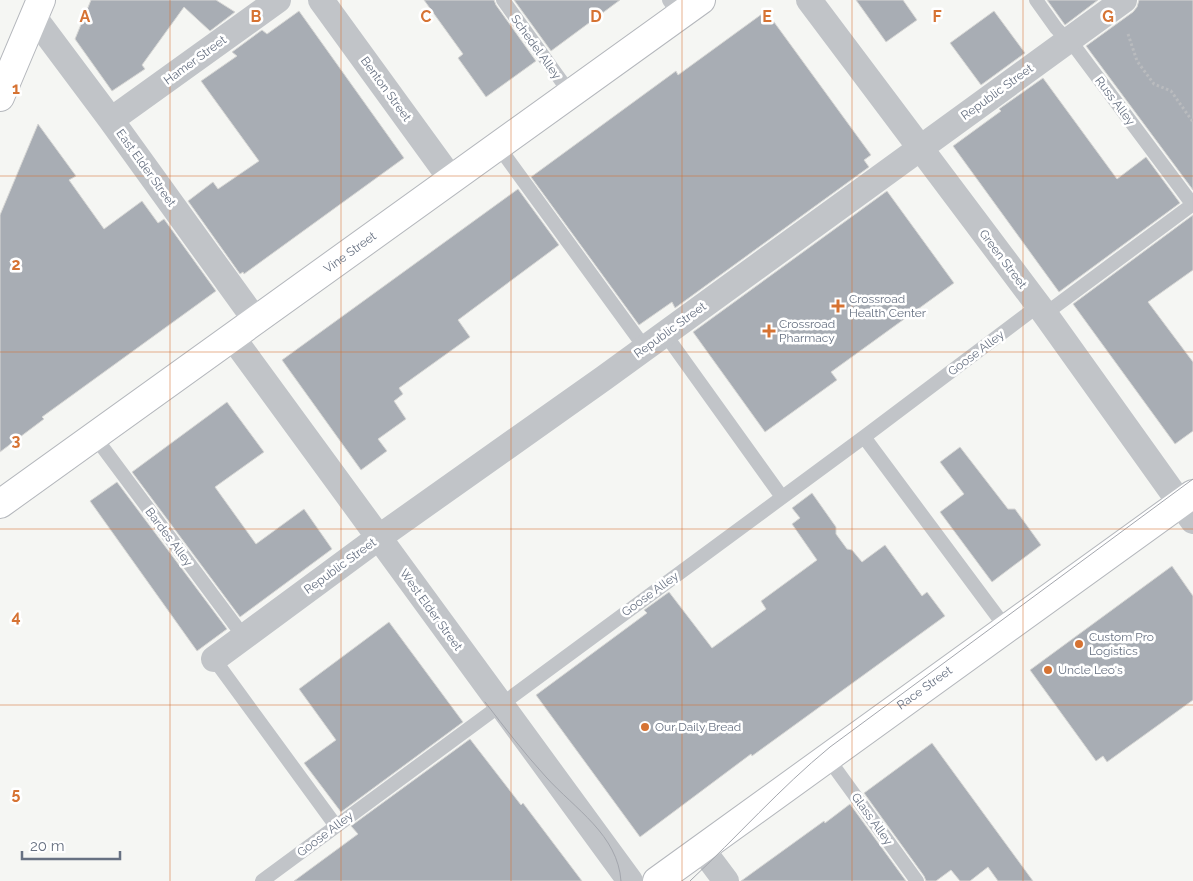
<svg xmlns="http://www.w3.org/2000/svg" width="1193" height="881" viewBox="0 0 1193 881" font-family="Raleway,sans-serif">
<rect width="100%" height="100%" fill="#f5f6f3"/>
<!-- building -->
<path fill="#a8adb4" stroke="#d7d7d5" d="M91,0H216L235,12L210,31L184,7L142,65L145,69L112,91L75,39Z
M424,0H494L496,5L536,61L486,97L458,58L463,54Z
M514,0H620L551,51Z
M856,0H903L917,20L886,42Z
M1047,0H1098L1065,25Z
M1139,0H1193V190L1086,46L1133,12L1137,7Z
M299,11L404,158L244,274L243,272L240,274L188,201L213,182L218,189L259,161L201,81L237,56L232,52L262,30L267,34Z
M766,11L871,155L864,160L869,167L675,308L672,302L639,325L531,177L676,71L678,75Z
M994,11L1025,53L981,85L950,43Z
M1043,78L1117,179L1146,157L1180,203L1059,292L953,146L1001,111L999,109Z
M38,124L76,176L69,180L104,229L142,201L158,223L164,219L216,291L42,417L44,419L0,452V215Z
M518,189L559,245L458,320L470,337L399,388L403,394L394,401L406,419L378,439L387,451L361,470L282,360Z
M887,191L954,283L831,372L837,380L765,432L693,332Z
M1193,215V270L1148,302L1193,362V431L1175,444L1073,304Z
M227,402L264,452L215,487L256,544L304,509L332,549L240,617L132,472Z
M960,447L1008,509H1015L1041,545L992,582L940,512L964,494L940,462Z
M117,482L227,629L197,651L90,501Z
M812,493L836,527V534L847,549L852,550L862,562L885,545L922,596L927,592L945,616L752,756L751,754L640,837L536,695L647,613L644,610L669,592L712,648L766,609L761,601L817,560L792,524L800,518L792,508Z
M1172,566L1193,596V700L1107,762L1103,756L1096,761L1030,670Z
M389,622L463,722L341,812L304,763L336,740L299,689Z
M470,739L521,805L523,803L582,881H294L358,834L351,826Z
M932,743L1033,881H998L988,867L970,881H960L951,870L936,881H926L924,876L864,793Z
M850,804L906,881H741L824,821L825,823Z"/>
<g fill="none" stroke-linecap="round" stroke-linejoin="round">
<defs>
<g id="secondary">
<path d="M0,97L41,0"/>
<path id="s1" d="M0,504L701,0"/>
<path id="s2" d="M657,881L1193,494"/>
</g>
</defs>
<!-- secondary casing -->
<use href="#secondary" stroke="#b4b7bc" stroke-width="30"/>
<!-- path -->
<path stroke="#b9bbbe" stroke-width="3" stroke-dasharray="2.5 2.5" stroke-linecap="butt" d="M1128,34L1137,61L1154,84L1171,91L1193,122"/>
<!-- lane -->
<path stroke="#c1c4c8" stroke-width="14" d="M503,0L570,93
M669,0L680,15
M1036,0L1056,28L1078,51L1193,205
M498,146L645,348
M1045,314L1193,204
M665,334L782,497
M95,437L244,637
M864,437L1006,628
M214,659L336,826
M827,757L917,881
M262,881L864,437L1038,306"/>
<!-- street -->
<path stroke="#c1c4c8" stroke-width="26" d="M321,0L451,179
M809,0L1045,314L1193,521
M34,17L111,120L256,321
M111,120L278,0
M233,338L630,881
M214,659L378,538L604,378L1124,0
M702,849L726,881"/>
<!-- secondary -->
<use href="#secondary" stroke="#fff" stroke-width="28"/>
<!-- tram -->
<path stroke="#a3a6ad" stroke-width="1" d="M485,702C505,728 524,753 546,777C575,809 618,835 621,881
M690,881C737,837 780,788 830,747L1193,479"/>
</g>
<!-- grid -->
<path fill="none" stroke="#d67333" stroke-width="1" stroke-opacity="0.55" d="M170,0V881M341,0V881M511,0V881M682,0V881M852,0V881M1023,0V881M0,176H1193M0,352H1193M0,529H1193M0,705H1193"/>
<!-- markers -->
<g fill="#d67333" stroke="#fff" stroke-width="2">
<path d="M835.5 298.5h5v5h5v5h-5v5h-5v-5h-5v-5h5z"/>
<path d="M766.5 323.5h5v5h5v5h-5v5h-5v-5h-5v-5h5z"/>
<circle cx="1079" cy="644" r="5"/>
<circle cx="1048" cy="670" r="5"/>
<circle cx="645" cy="727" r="5"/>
</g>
<g text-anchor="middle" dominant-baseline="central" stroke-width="5" stroke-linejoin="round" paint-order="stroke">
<!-- street labels -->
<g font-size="12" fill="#677182" stroke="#fff">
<text transform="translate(536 47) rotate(54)">Schedel Alley</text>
<text transform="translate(195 60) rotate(-36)">Hamer Street</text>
<text transform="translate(386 89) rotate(54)">Benton Street</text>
<text transform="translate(997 92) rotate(-36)">Republic Street</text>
<text transform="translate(1115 101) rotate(53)">Russ Alley</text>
<text transform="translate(146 168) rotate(54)">East Elder Street</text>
<text stroke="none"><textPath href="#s1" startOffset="431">Vine Street</textPath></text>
<text transform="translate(1003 259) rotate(53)">Green Street</text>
<text transform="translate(670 330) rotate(-36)">Republic Street</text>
<text transform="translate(976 353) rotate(-37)">Goose Alley</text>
<text transform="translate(169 537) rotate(53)">Bardes Alley</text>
<text transform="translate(340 566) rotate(-36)">Republic Street</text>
<text transform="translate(650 594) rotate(-36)">Goose Alley</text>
<text transform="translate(431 610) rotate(54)">West Elder Street</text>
<text stroke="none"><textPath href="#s2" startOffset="330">Race Street</textPath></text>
<text transform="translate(872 819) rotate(54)">Glass Alley</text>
<text transform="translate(325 834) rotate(-37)">Goose Alley</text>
</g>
<!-- poi labels -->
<g font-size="12" fill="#677182" stroke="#fff" text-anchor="start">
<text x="849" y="299">Crossroad<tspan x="849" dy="14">Health Center</tspan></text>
<text x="779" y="324">Crossroad<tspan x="779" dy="14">Pharmacy</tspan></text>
<text x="1089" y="637">Custom Pro<tspan x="1089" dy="14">Logistics</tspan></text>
<text x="1058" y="670">Uncle Leo's</text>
<text x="655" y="727">Our Daily Bread</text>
</g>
</g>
<g font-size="16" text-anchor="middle" font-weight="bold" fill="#d67333" stroke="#fff" stroke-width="5" stroke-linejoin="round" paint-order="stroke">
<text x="85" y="22">A</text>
<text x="256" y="22">B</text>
<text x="426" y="22">C</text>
<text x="596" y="22">D</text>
<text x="767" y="22">E</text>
<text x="937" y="22">F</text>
<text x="1108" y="22">G</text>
<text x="16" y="94">1</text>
<text x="16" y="270">2</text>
<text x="16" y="446">3</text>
<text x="16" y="622">4</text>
<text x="16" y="799">5</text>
</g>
<!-- scale -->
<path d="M22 851v8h98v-8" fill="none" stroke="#677182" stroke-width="2.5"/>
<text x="30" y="851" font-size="15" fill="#677182" stroke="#ffffff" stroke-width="4" paint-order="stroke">20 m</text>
</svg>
